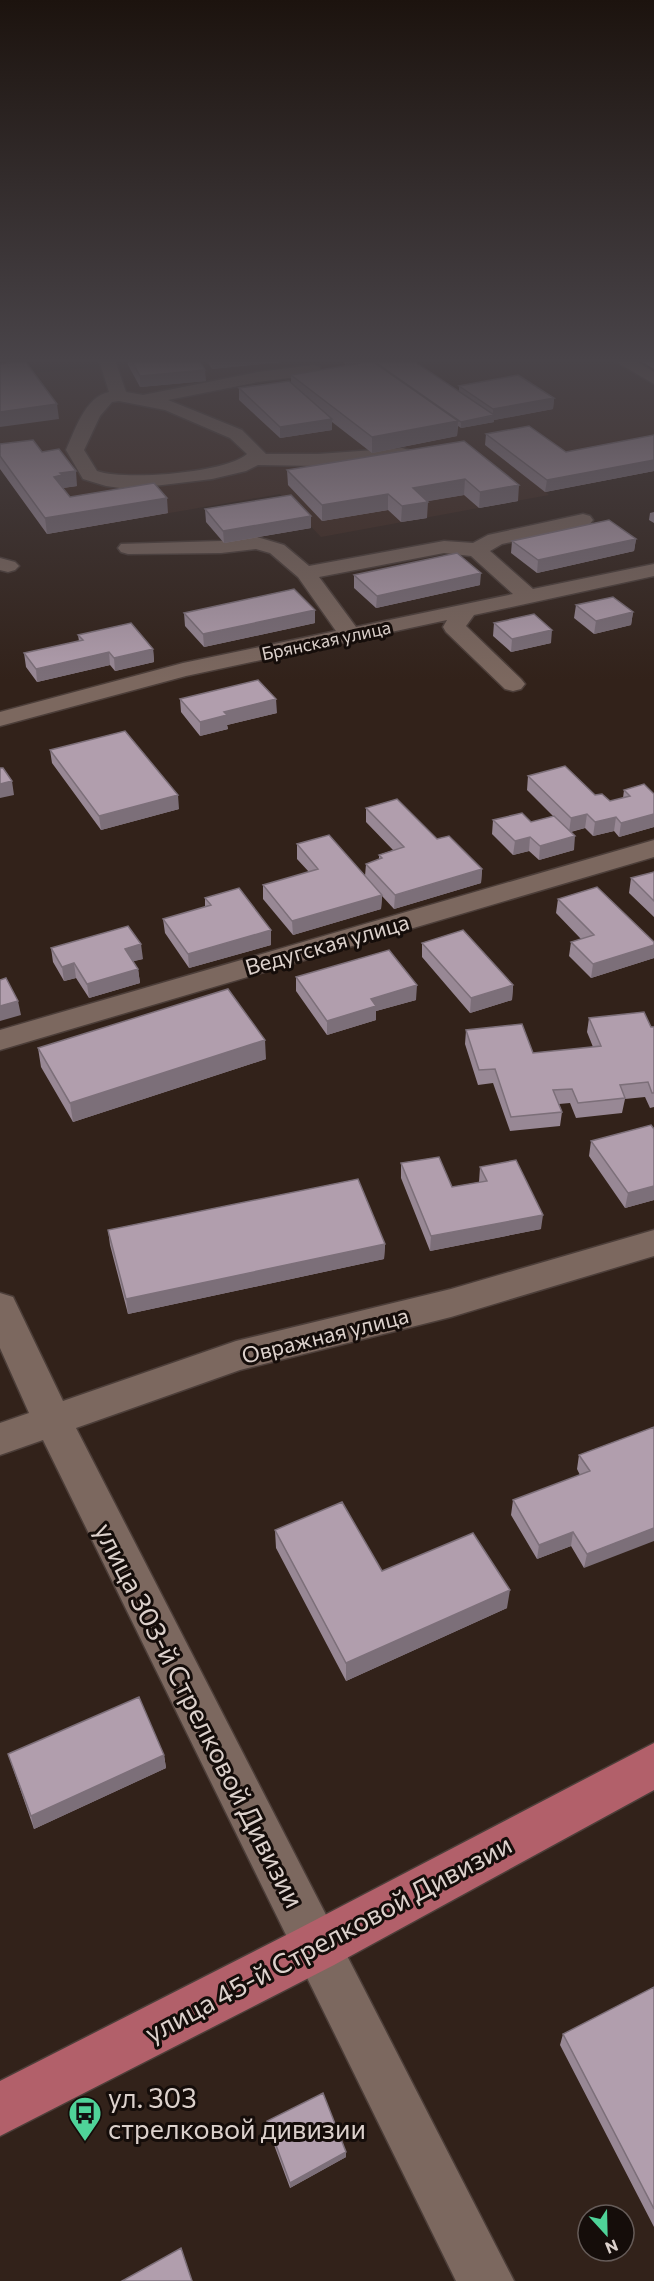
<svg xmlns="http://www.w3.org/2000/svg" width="654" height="2281" viewBox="0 0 654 2281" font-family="Commissioner,sans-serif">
<rect width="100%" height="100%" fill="#32221a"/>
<!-- built -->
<path fill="#40291f" d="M173,360H654V471L546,492L549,495L321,537L280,494L47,534L0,469V376Z"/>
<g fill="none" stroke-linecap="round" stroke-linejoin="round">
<defs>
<path id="minor" d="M99,360H115L126,392L143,395L258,372L313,365L319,366L321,370L319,374L313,375L258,382L168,400L242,430L266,454H318L402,448L409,450L411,454L409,458L402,460L318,466L258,465L246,471L212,479L154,486L120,488L106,486L83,479L66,450C75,430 85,397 109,392ZM119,401L165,410L230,438L247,454C226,473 124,481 97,471L84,450L100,416L112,402Z
M613,360H634L654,372V384Z
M583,514L590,516L593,520L590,524L502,544L490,551L533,589L654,564V576L474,615L466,626L521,679L525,684L521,689L513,691L505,689L446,632L443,627L447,620L186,676L0,726V712L183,663L336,631L298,577L270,553L256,549L221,553L128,554L121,552L118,548L121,544L221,541L257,537L284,545L309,566L444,541L473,543L488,535ZM444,553L471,556L513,594L356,627L319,577Z
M0,558L15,562L19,566L15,570L8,572L0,570Z
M654,840V857L0,1050V1030Z
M654,1230V1256L451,1317L240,1370L76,1428L514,2281H456L43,1440L0,1455V1423L29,1413L0,1348V1293L13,1297L63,1401L236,1341L451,1289Z"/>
<path id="major" d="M654,1743V1790L334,1965L0,2136V2081L298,1929Z"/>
</defs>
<!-- minor casing -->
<use href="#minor" stroke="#4c3e39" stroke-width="3"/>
<!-- major casing -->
<use href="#major" stroke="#4c3e39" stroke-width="3"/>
<!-- minor -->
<use href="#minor" fill="#7c685f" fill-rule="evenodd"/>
<!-- major -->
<use href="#major" fill="#b2606a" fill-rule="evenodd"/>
</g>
<!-- wall -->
<path fill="#988895" d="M128,360H199L206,381L140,387L128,365Z
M206,360H302L212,369Z
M341,360H412L459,392V386L554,398L553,409L494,420V422L461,428L458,426L457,436L372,453L332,422V430L280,438L239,400V388L291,382V375L366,362H365L346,365Z
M639,360H654V369Z
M486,434L566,452L654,435V471L545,492L485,445Z
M464,441L518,501L479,508L464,495L427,501V518L401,522L388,510L322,521L288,485L287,470Z
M0,444L42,452L77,486L63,488L70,497L168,513L47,534L0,469Z
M205,509L311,528L224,543L206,522Z
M654,512V523L649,520L650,513Z
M636,539L634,551L537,573L511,553L512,541Z
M354,575L480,585L376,608L354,588Z
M576,605L633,612L631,625L594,634L574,618Z
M184,613L315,623L204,647L185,626Z
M494,623L551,643L511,652L493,636Z
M78,635L153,649L154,662L115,671L110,665L37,682L26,667L24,653L79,641Z
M180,699L277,713L227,725L228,729L200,736L181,712Z
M50,750L179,809L101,830L52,763Z
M528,776L595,795L610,801L623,798L624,790L654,794V827L619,837L614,831L593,836L585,828L571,832L574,850L539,860L529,851L513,855L492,834L493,820L531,822L553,816L527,790Z
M366,808L437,839L482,869L481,883L394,909L382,896L381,909L293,935L263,899V885L309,872L297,859V844L365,876L366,864L379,860V855L393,850L366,822Z
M654,872V917L629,893L631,878Z
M205,898L271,930V945L189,968L165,933L163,919L205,907Z
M558,899L654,958L591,978L569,956L571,942L581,939L556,913Z
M422,943L513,985L512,1000L470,1013L422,957Z
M51,948L143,959L133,961L138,969L140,983L89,998L76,978L64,981L53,962Z
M296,977L416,1000L376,1011V1020L327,1035L296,991Z
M589,1018L654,1027V1107L650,1108L645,1097L625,1099L622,1113L576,1118L570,1103L559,1104L562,1112L560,1126L510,1131L493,1083L478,1085L465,1044L466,1030L533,1053L593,1047L587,1032Z
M38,1048L266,1059L73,1122L41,1067Z
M654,1129V1200L625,1208L589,1156L591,1141Z
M401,1163L452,1187L479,1182L480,1167L541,1229L430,1251L401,1178Z
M108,1230L385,1244L384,1259L128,1314L110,1245Z
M654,1427L584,1568L571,1546L537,1559L511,1515L513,1500L580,1475L577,1469L579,1455Z
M275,1530L382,1571L507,1608L346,1681L276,1548Z
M8,1754L164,1755L166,1768L34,1829Z
M654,1987V2227L560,2045L563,2034Z
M267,2121L346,2157L290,2188L267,2126Z"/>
<!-- shaded-wall -->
<path fill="#7c6f79" d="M211,360H302L212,369Z
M346,360H365V362L346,365Z
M205,370L206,381L140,387V376Z
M554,398L553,409L494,420V422L461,428V422L493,416V409Z
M57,404L59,419L0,427V412Z
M332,419V430L280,438V427Z
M458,421L457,436L372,453V437Z
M654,460V471L545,492L547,480Z
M76,471L77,486L63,488L54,477L60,473Z
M465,479L464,495L412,504L413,488Z
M519,485L518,501L479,508L480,492Z
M388,494V510L322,521V505Z
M167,498L168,513L47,534L45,518Z
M428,502L427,518L401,522L402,506Z
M311,516V528L224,543L223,531Z
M636,539L634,551L537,573L538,560Z
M481,573L480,585L376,608L377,596Z
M315,610V623L204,647L203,634Z
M633,612L631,625L594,634L596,621Z
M552,630L551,643L511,652L512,639Z
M153,649L154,662L115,671L114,658Z
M109,652L110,665L37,682L36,669Z
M276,699L277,713L227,725L228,729L200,736V722L224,712Z
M12,781L14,795L0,798V784Z
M178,795L179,809L101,830L99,816Z
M587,814L585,828L569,832L571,818Z
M654,814V827L619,837L621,823Z
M616,817L614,831L593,836L595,822Z
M575,836L574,850L539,860L540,846Z
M530,837L529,851L513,855L515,841Z
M482,869L481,883L394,909L395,895Z
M382,895L381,909L293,935L292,921Z
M271,930V945L189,968L188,954Z
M141,944L143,959L127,963L125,949Z
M654,945V958L591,978L593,964Z
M74,963L76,978L64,981L62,967Z
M138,969L140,983L89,998L87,984Z
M417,985L416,1000L376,1011V1020L327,1035V1021L371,999Z
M513,985L512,1000L470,1013L471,998Z
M18,1001L21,1015L0,1021V1006Z
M265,1040L266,1059L73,1122L70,1103Z
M654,1186V1200L625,1208L628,1193Z
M543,1215L541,1229L430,1251L431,1236Z
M385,1244L384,1259L128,1314L126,1299Z
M654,1528V1541L584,1568L587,1554Z
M573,1532L571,1546L537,1559L539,1545Z
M510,1590L507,1608L346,1681V1663Z
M164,1755L166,1768L34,1829L31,1816Z
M346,2152V2157L290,2188V2183Z"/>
<!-- building -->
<path fill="#b19ead" stroke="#7c6f79" stroke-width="1.5" d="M131,360H199L205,370L140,376Z
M372,360H412L494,415L461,422Z
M25,361L57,404L0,412V364Z
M372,361L458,421L372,437L291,375Z
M518,375L554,398L493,409L459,386Z
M289,381L332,419L280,427L239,388Z
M529,426L566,452L654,435V460L547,480L486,434Z
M33,440L42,452L59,449L76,471L60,473L62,475L54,477L70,497L154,483L167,498L45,518L0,456V444Z
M464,441L519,485L480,492L465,479L413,488L428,502L402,506L388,494L322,505L287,470Z
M291,495L311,516L223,531L205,509Z
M609,520L636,539L538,560L512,541Z
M457,553L481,573L377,596L354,575Z
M294,589L315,610L203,634L184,613Z
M613,597L633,612L596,621L576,605Z
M534,614L552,630L512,639L494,623Z
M131,623L153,649L114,658L109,652L36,669L24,653L83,640L78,635Z
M258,680L276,699L224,712L227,715L200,722L180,699Z
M125,731L178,795L99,816L50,750Z
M565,766L595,795L602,794L610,801L630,796L624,790L644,784L654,794V814L621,823L616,817L595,822L587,814L571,818L528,776Z
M0,768H3L12,781L0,784Z
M397,799L437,839L449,836L482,869L395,895L366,864L382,858L379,855L404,847L366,808Z
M522,813L531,822L554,816L575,836L540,846L530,837L515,841L493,820Z
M329,835L382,895L292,921L263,885L318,869L297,844Z
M654,872V901L631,878Z
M597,887L654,942V945L593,964L571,942L594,935L558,899Z
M239,888L271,930L188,954L163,919L211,905L205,898Z
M128,926L141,944L125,949L138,969L87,984L74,963L62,967L51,948Z
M463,930L513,985L471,998L422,943Z
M389,950L417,985L371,999L376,1006L327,1021L296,977Z
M6,978L18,1001L0,1006V980Z
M228,989L265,1040L70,1103L38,1048Z
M644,1012L651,1027H654V1093H652L648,1082L620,1085L625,1098L578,1103L572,1089L553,1090L562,1112L511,1117L495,1069L479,1070L466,1030L522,1024L533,1053L601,1046L589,1018Z
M651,1125L654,1129V1186L628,1193L591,1141Z
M439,1157L452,1187L487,1181L480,1167L516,1160L543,1215L431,1236L401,1163Z
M358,1179L385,1244L126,1299L108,1230Z
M654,1427V1528L587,1554L573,1532L539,1545L513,1500L590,1471L579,1455Z
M342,1502L382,1571L473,1533L510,1590L346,1663L275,1530Z
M139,1697L164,1755L31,1816L8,1754Z
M654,1987V2209L563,2034Z
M323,2093L346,2152L290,2183L267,2121Z
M181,2248L192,2281H122Z"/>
<!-- sky -->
<linearGradient id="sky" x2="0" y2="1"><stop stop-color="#1c130e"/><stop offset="0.53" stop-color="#494449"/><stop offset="1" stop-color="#494449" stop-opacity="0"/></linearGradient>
<rect width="654" height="680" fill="url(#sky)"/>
<!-- icons -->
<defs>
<symbol id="bus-pin" viewBox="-11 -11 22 30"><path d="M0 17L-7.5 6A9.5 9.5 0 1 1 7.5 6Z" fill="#4fd399" stroke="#150d0a"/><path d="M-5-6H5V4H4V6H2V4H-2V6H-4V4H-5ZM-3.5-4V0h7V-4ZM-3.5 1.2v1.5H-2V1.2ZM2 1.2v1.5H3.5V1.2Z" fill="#111"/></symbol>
</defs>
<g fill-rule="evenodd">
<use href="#bus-pin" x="66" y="2094" width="38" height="52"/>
</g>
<g text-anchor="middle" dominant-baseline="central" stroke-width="6" stroke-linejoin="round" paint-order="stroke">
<!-- far-street labels -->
<g font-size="18" fill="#dcd1cc" stroke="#150d0a">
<text transform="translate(326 640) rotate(-12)">Брянская улица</text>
</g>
<!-- street labels -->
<g font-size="22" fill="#dcd1cc" stroke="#150d0a">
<text transform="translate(327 944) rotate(-16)">Ведугская улица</text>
<text transform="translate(325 1335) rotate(-14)">Овражная улица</text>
</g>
<!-- near-street labels -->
<g font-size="27" fill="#dcd1cc" stroke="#150d0a">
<text transform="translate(200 1715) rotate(63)">улица 303-й Стрелковой Дивизии</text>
<text transform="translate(328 1938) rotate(-28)">улица 45-й Стрелковой Дивизии</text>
</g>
<!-- near-poi labels -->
<g font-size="27" fill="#dcd1cc" stroke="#150d0a" text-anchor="start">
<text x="108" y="2097">ул. 303<tspan x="108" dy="31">стрелковой дивизии</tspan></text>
</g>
</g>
<!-- north arrow -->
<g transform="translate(606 2233) rotate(158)"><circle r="28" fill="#150d0a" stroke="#655b58" stroke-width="1.5"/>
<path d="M0-4.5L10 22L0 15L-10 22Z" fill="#4fd399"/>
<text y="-9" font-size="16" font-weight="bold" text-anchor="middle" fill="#dcd1cc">N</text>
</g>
</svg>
